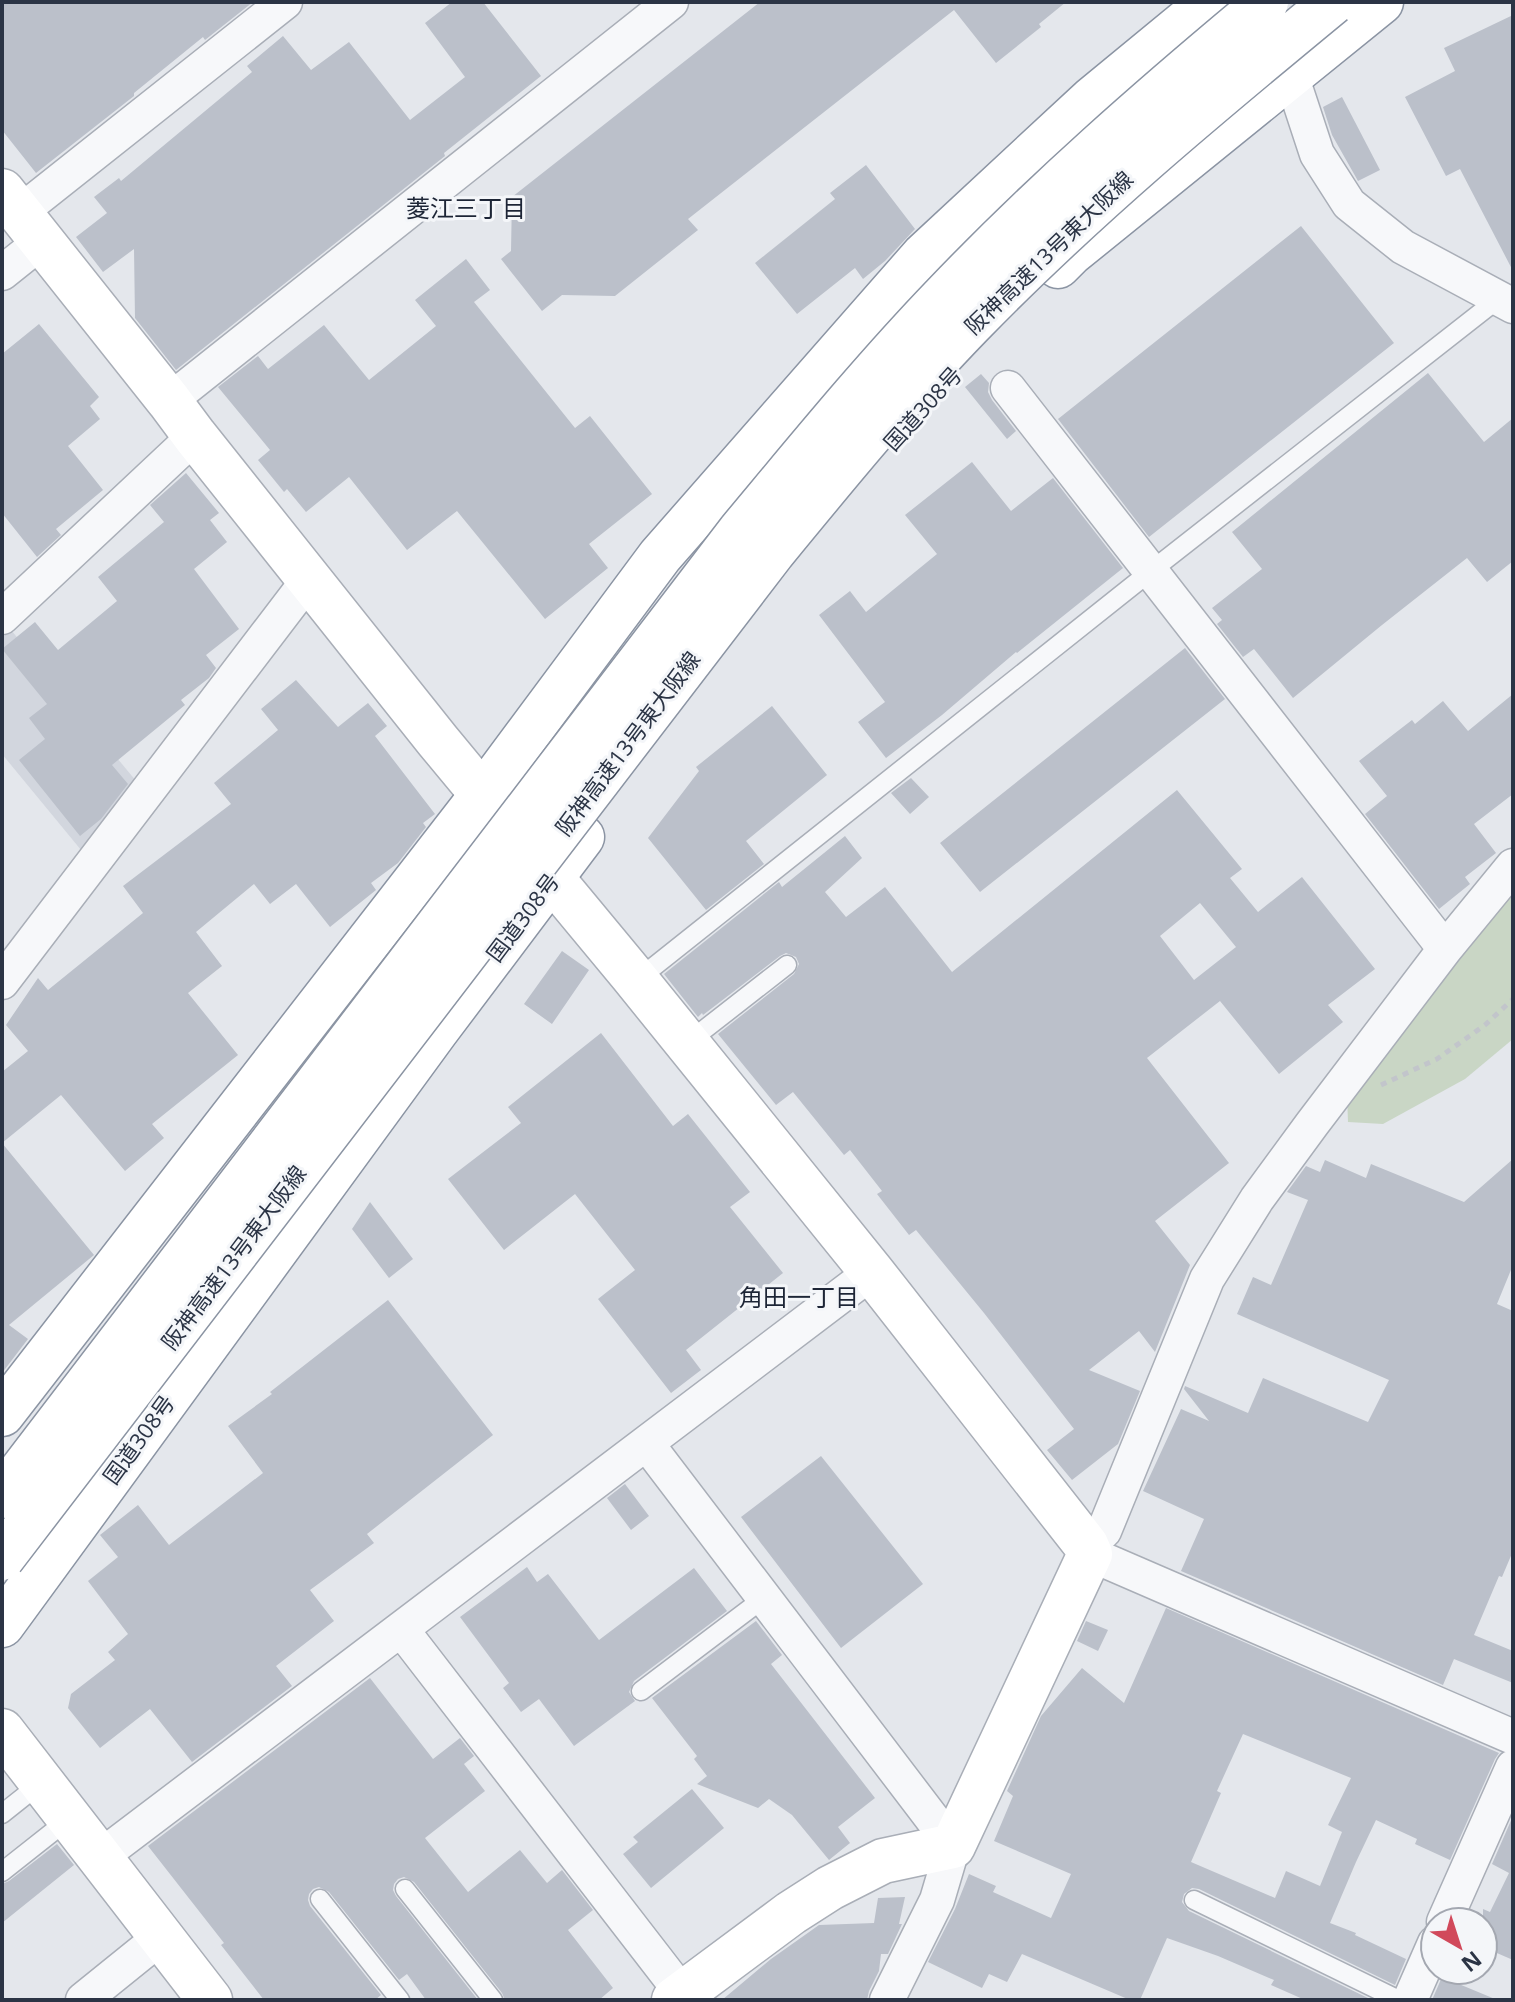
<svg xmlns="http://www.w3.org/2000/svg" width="1515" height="2002" viewBox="0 0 1515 2002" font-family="'Open Sans','Noto Sans JP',sans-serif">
<rect width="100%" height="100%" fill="#e4e7ec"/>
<!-- built -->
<path fill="#d2d6de" d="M11,630L141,787L86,856L2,754V638Z"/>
<!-- green -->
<path fill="#c9d6c5" d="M1513,889V1039L1465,1079L1383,1124L1348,1122L1347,1095Z"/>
<!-- building -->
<path fill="#bbc0ca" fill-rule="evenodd" d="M2,2H253L205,40L203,37L134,93V96L36,173L2,130Z
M452,2H483L541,76L444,153L445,156L176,370L135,318L134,249L103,272L76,237L107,213L94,197L119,178L121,181L252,72L247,66L283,36L311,70L349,42L410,120L465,77L425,23Z
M760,2H1066L1039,24L1041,27L996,63L954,10L688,219L698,230L615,296L562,295L542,311L501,259L511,251L512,197Z
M1513,15V271L1460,169L1446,176L1405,97L1455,71L1444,48Z
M1342,97L1380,170L1358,181L1332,135L1323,107Z
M866,165L915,229L885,261L863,279L855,268L797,314L755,263L835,199L830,193Z
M1301,226L1394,343L1149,537L1058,419Z
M466,259L490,290L474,302L575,428L590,416L652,494L589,544L608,568L545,619L457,511L407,550L349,477L306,512L287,489L284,492L258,460L270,450L218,387L258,356L268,369L324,325L369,380L436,326L415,300Z
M39,324L99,397L90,406L100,419L68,446L103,490L56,529L61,535L37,557L2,513V354Z
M1428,373L1484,442L1513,418V561L1487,582L1467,558L1382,625L1293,698L1254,649L1243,657L1217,624L1222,620L1212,608L1262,569L1232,532Z
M981,374L989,383L988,392L992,400L1016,431L1007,439L965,387Z
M972,462L1011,511L1053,478L1123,568L1017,653L1016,652L942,715L886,758L858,722L885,702L819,615L850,591L866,612L937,554L905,515Z
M186,473L219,513L210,520L227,542L194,569L239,629L206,655L216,668L209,678L181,700L185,705L112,765L128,784L101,819L80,836L19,760L45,739L29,718L47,704L2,649L35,622L58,650L117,601L98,577L164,522L150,505Z
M1185,648L1225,699L980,892L940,843Z
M296,680L338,727L368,703L387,726L375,736L435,814L423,823L426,827L398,863L371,883L376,890L330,927L296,884L270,904L254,884L196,932L222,966L188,993L238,1055L152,1124L164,1138L125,1171L61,1095L2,1143L94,1255L9,1325L28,1339L2,1373V1072L28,1051L6,1025L38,978L48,990L143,913L123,886L231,804L214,783L278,730L261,709Z
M1513,694V794L1474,824L1496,853L1465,877L1470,884L1439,909L1365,814L1387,796L1359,761L1412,720L1415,724L1443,701L1468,731Z
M772,706L827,775L746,841L764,864L706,910L648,838L699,771L696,767Z
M911,778L929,797L910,814L891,793Z
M1177,790L1242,869L1230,878L1258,912L1302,877L1375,969L1328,1005L1343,1022L1279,1074L1220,1001L1147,1058L1229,1163L1155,1221L1190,1265L1155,1352L1139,1331L1089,1370L1140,1391L1118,1444L1072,1480L1047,1450L1074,1429L984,1313L916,1230L909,1235L877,1194L882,1191L850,1150L844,1155L793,1092L776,1105L718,1034L794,974L799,964L796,957L786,953L780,956L703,1015L702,1013L698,1017L664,974L779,882L782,887L845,836L862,858L825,892L846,917L885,887L952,972ZM1200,903L1236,947L1194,980L1160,936Z
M562,951L589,970L552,1024L524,1004Z
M601,1033L673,1126L688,1114L750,1192L730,1207L783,1273L686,1350L701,1370L671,1393L598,1299L635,1270L575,1194L504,1250L448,1179L521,1123L508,1107Z
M1513,1159V1265L1497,1304L1513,1311V1551L1502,1577L1499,1576L1474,1635L1513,1651V1683L1454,1659L1443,1685L1181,1571L1204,1519L1143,1491L1181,1409L1209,1421L1184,1389L1185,1386L1248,1413L1263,1378L1368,1422L1389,1380L1237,1314L1253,1277L1271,1285L1308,1200L1287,1192L1306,1166L1320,1172L1325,1160L1366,1178L1371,1164L1464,1202Z
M370,1202L413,1259L389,1278L352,1229Z
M388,1300L493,1435L367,1534L374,1543L310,1590L334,1621L276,1666L292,1686L192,1762L150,1709L100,1748L68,1708L71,1694L115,1660L108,1652L128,1634L88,1581L118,1557L100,1535L138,1505L169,1545L263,1473L228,1426L272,1394L270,1392Z
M821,1456L923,1584L841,1648L741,1517Z
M625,1484L649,1516L631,1530L607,1498Z
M527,1567L537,1582L548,1574L599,1640L694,1568L727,1611L634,1681L629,1692L635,1701L574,1746L539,1699L521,1712L503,1688L509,1683L460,1617Z
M1166,1608L1499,1753L1495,1759L1450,1860L1415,1844L1417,1839L1376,1820L1356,1862L1330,1923L1356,1933L1355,1935L1406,1959L1395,1985L1199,1889L1192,1888L1184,1894L1182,1902L1189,1911L1372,2000H1305L1271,1985L1274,1980L1218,1956L1167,1938L1140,2000H1130L1022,1954L1007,1982L989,1974L982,1988L928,1962L955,1909L969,1874L996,1886L993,1892L1051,1918L1071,1874L994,1841L1013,1796L1007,1791L1041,1716L1082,1668L1124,1703ZM1243,1734L1351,1778L1328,1825L1342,1832L1320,1886L1286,1871L1275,1898L1191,1862L1221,1793L1217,1791Z
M756,1621L782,1655L771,1664L875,1798L838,1827L850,1843L829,1860L792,1815L769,1799L758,1808L697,1784L707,1776L694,1759L697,1756L652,1698Z
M1086,1621L1108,1630L1098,1651L1077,1641Z
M370,1678L433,1759L460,1738L474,1756L464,1764L485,1791L425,1838L468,1892L520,1850L547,1883L562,1870L593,1910L568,1930L613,1988L599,2000H505L502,1993L414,1882L404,1877L398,1879L394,1884L393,1890L396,1896L478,2000H426L407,1974L399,1980L329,1892L319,1887L313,1889L309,1894L308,1900L310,1906L381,1995L375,2000H264L221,1945L224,1943L148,1846Z
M692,1789L724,1828L651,1888L623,1854L638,1842L633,1837Z
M1513,1816V1960L1483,1947V1909L1490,1912L1509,1873L1492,1864Z
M57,1844L74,1865L2,1923V1884L9,1881Z
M905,1897L899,1924H902L888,1954H881L879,1971L869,1991L867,2000H722L771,1959L819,1925L874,1923L878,1898Z
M1442,1977L1495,1999V2000H1432Z"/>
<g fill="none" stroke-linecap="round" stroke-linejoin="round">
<defs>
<path id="lane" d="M637,980L1151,571L1498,299
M687,1043L787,965
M641,1691L764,1598
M2,1814L41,1783
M2,1872L69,1819
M405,1889L493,2000
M320,1899L400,2000
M1194,1900L1399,2000"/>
<path id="street" d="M1291,75L1317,154L1349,204L1403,247L1513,306
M19,213L285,2
M2,273L42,241
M1008,388L1445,949
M169,401L671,2
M2,617L195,436
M2,982L310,578
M647,1444L953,1846L937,1900L887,2000
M1086,1545L1104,1531L1207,1279L1257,1199L1312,1124L1445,949L1513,866
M1090,1554L1513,1737
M401,1629L682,1993
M100,1857L872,1272
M1444,1922L1513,1767
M83,2000L161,1937
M1410,2000L1435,1943"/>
<path id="secondary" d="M2,191L169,401L195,436L438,741L632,975L872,1272L1086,1545L1090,1554L953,1846L883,1861L830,1888L791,1913L674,2000
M2,1731L210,2000"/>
<path id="highway" d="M1058,266L1071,253L1381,2
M2,1414L483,794L660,556L924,255L1091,100L1210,2
M2,1625L436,1031L582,837"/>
</defs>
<!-- lane casing -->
<use href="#lane" stroke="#a9aeb7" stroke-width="21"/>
<!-- street casing -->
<use href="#street" stroke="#a9aeb7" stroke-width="37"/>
<!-- secondary casing -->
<use href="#secondary" stroke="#a9aeb7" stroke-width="47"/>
<!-- highway casing -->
<use href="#highway" stroke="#8b94a3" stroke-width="47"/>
<!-- path -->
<path stroke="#c2c5cb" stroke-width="5" stroke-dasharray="6 6" stroke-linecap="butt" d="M1381,1085L1437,1059L1485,1025L1513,999"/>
<!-- lane -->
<use href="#lane" stroke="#f7f8fa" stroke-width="18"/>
<!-- street -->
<use href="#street" stroke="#f7f8fa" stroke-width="34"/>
<!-- secondary -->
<use href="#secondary" stroke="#fff" stroke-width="44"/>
<!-- highway -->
<use href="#highway" stroke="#fff" stroke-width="44"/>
<!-- rail -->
<path stroke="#7d8696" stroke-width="6" stroke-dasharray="4 8" stroke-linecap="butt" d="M2,1520L743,552L854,412L986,265L1125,135L1284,2
M2,1540L760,568L874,425L1002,281L1138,152L1319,2"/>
<defs>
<path id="highway-bridge" d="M2,1496L740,531C806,452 871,372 943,297C1044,191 1154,95 1266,2
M2,1558L773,552C837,474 901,396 971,324C1084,208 1208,105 1333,2"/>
</defs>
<!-- highway-bridge casing -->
<use href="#highway-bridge" stroke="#8b94a3" stroke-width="47" stroke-linecap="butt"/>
<!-- highway-bridge -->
<use href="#highway-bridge" stroke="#fff" stroke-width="44"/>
</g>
<g text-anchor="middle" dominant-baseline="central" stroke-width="6" stroke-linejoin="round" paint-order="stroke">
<!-- street labels -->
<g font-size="22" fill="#2b3445" stroke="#f4f6f9">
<text transform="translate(1048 252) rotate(-44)">阪神高速13号東大阪線</text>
<text transform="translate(922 408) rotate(-48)">国道308号</text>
<text transform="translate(627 743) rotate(-53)">阪神高速13号東大阪線</text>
<text transform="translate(522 917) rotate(-53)">国道308号</text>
<text transform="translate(233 1257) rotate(-53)">阪神高速13号東大阪線</text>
<text transform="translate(138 1439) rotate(-54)">国道308号</text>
</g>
<!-- neighbourhood labels -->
<g font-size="24" fill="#1d2536" stroke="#f4f6f9">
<text x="466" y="207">菱江三丁目</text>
<text x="799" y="1296">角田一丁目</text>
</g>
</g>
<!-- border -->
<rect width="1515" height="2002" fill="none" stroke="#2b3445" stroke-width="8"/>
<!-- north arrow -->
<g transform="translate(1459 1946) rotate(141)"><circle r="38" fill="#f4f6f9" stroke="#a4a8b1" stroke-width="2"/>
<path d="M0-6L14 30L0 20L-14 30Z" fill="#d1495b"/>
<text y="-12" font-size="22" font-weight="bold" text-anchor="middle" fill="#2b3445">N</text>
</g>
</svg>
